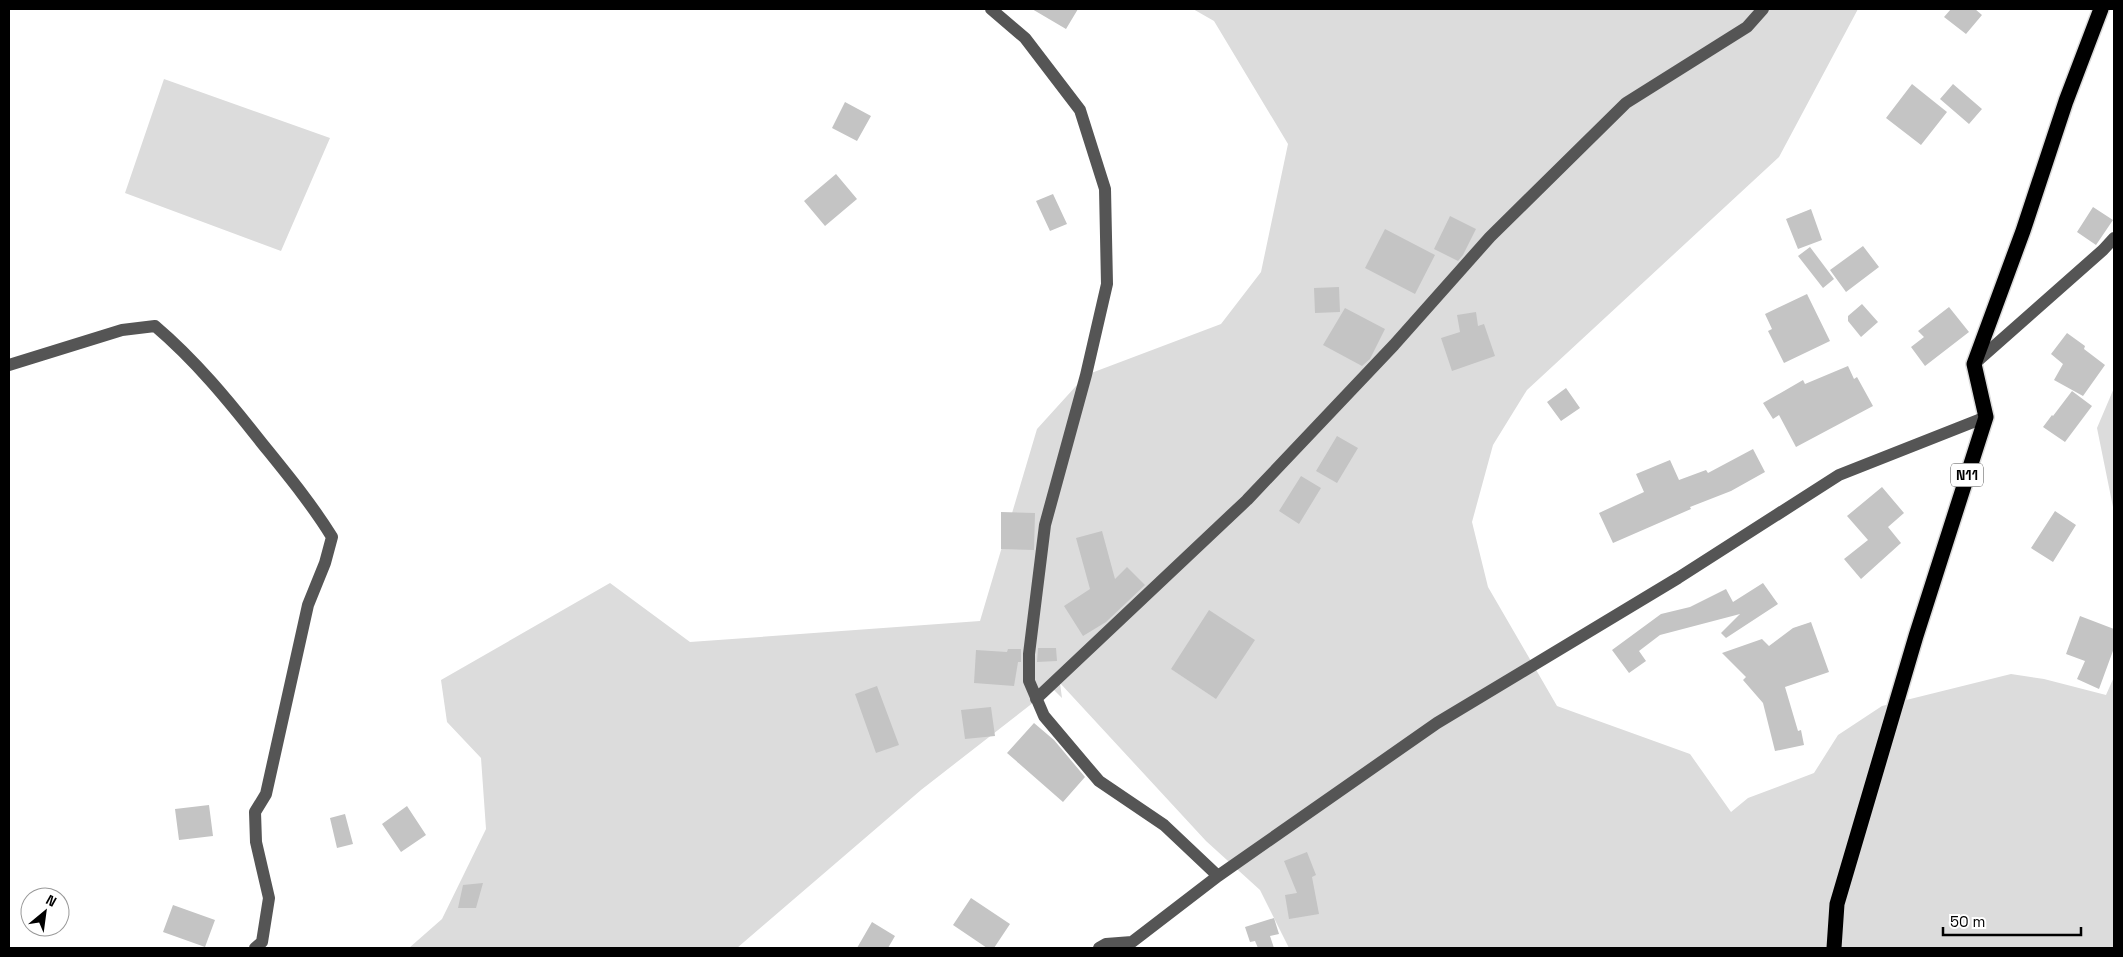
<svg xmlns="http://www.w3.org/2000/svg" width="2123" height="957" viewBox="0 0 2123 957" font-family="'Space Grotesk',sans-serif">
<rect width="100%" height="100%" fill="#fff"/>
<!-- green -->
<path fill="#dcdcdc" d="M1193,9H1858L1779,157L1527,390L1493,445L1472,522L1488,587L1557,706L1690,754L1731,812L1748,798L1814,773L1838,735L1882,706L2011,674L2044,679L2106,695L2114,677V948H1289L1260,890L1206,841L1060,683L1062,698L1052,688L921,790L737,948H409L442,919L486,829L481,758L447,722L441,680L610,583L690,642L980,621L1037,429L1086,375L1221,324L1261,272L1288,144L1214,21Z
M164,79L330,138L281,251L125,193Z
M2114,388V512L2097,428Z"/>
<!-- building -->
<path fill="#c4c4c4" d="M1032,9H1078L1066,29Z
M1951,9H1975L1982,15L1966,34L1944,17Z
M1912,84L1947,112L1921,145L1886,118Z
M1953,84L1982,109L1969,124L1940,99Z
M845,102L871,116L857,141L832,128Z
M836,174L857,199L825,226L804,201Z
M1053,194L1067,224L1050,231L1036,201Z
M2093,207L2113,220L2096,245L2077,232Z
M1811,209L1822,240L1798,249L1786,219Z
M1450,216L1476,229L1463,255L1458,261L1434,249Z
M1385,229L1435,255L1415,294L1365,268Z
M1863,246L1879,267L1846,292L1830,270Z
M1810,247L1834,279L1823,288L1798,256Z
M1339,287L1340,312L1315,313L1314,288Z
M1807,294L1830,341L1784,363L1768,331L1772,329L1765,314Z
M1862,304L1878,322L1861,337L1848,321V316Z
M1949,307L1969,332L1925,366L1911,347L1924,337L1918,331Z
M1345,308L1385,329L1370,359L1362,366L1323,345Z
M1476,312L1478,326L1484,324L1495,356L1452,371L1441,338L1460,332L1457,315Z
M2067,333L2085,346L2084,349L2105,365L2083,396L2054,380L2063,364L2051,354Z
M1848,366L1854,379L1857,377L1873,406L1796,447L1779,415L1773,419L1763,403L1803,380L1805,384Z
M1566,388L1580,408L1561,421L1547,402Z
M2072,391L2092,406L2065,442L2043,427L2052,415L2053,416Z
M1337,436L1358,448L1337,483L1316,471Z
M1753,449L1765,472L1731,491L1690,507L1691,509L1613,543L1599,513L1644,492L1636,474L1670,460L1679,480L1706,470L1708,473Z
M1301,476L1321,488L1299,524L1279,511Z
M1882,487L1904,513L1888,527L1901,543L1861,579L1844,559L1868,540L1847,516Z
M2055,511L2076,525L2053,562L2031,548Z
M1001,512L1035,513L1034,550L1001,549Z
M1102,531L1115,579L1127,567L1145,585L1106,622L1083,636L1064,606L1090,589L1076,538Z
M1763,583L1778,604L1726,638L1721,633L1740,614L1660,635L1639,651L1646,661L1629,673L1612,650L1661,614L1690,607L1726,589L1733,602Z
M1209,610L1255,640L1216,699L1171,669Z
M2080,616L2114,629V648L2099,689L2077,679L2085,661L2066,654Z
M1811,622L1829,672L1785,687L1798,731L1801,730L1804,745L1775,751L1763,703L1743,680L1746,677L1722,653L1762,639L1769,646L1793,628Z
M1038,648H1056L1057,661L1037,662Z
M1008,649H1021V662H1018L1014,686L974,683L976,650L1007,652Z
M877,686L899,745L876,753L855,694Z
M991,707L995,736L965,739L961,710Z
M1034,723L1054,740L1085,777L1063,802L1007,753Z
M209,805L213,836L179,840L175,809Z
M407,806L426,835L401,852L382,824Z
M345,814L353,844L337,848L330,818Z
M1307,852L1316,875L1312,877L1319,914L1289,919L1285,895L1297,893L1284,861Z
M483,883L476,908H458L463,885Z
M971,898L1010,924L994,948H987L953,925Z
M173,905L215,920L205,947L163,932Z
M1274,918L1279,934L1270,936L1274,948H1258L1255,941L1250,942L1245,927Z
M872,922L895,936L888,948H857Z"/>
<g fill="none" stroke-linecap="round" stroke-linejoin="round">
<defs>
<path id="highway" d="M1834,948L1837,904L1916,636L1986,417L1974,364L2023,231L2066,101L2101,9"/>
</defs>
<!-- highway casing -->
<use href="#highway" stroke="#dbdbdb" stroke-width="18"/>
<!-- minor -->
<path stroke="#555" stroke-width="12" d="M991,9L1025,38L1080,110L1105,189L1107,284L1086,375L1045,525L1029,654V681L1044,716L1099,781L1164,825L1218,876
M1974,364L2103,250L2114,238
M9,365L122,330L155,326C195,360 228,400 261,442C286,473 311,503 332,537L325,563L308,605L266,794L255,812L256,842L269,898L262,942L255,948
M1036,699L1247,500L1394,345L1490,237L1626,103L1747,27L1763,9
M1099,948L1106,944L1132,942L1218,876L1437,723L1678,578L1839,475L1986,417"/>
<!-- highway -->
<use href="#highway" stroke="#000" stroke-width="15"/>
</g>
<g text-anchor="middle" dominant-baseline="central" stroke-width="4" stroke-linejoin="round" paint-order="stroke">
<!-- shield labels -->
<rect fill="#fff" stroke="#4c4c4c" stroke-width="1" x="1951" y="463.5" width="32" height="23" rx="4"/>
<g font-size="14" font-weight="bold" fill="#000">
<text x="1967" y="475">N11</text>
</g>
</g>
<!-- border -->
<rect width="2123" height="957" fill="none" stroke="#000000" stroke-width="20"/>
<!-- north arrow -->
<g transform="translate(45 912) rotate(29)"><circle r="24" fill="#ffffff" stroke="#999999"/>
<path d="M0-4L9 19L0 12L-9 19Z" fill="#000000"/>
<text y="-8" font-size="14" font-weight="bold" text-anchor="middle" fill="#000000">N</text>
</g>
<!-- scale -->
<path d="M1943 927v8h138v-8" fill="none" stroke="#000000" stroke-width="2.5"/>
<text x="1950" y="927" font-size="15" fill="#000000" stroke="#ffffff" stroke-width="4" paint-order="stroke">50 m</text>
</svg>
